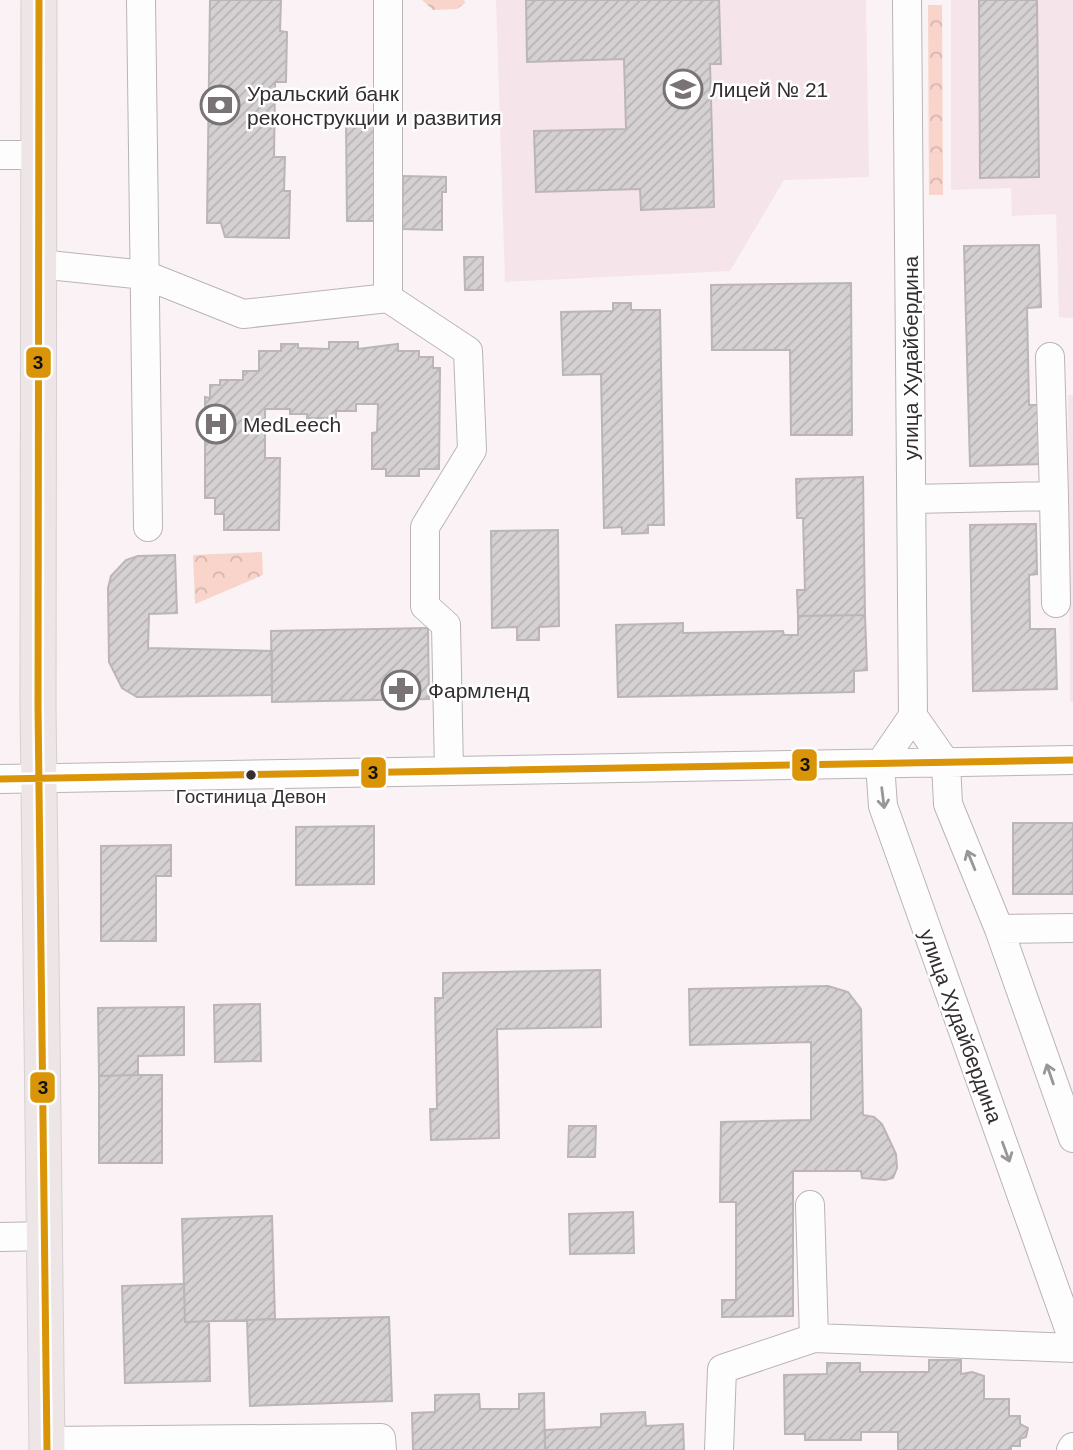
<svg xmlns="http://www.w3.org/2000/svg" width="1073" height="1450" viewBox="0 0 1073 1450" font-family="Arial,sans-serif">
<defs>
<pattern id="forest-crowns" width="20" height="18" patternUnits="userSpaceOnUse" patternTransform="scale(1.75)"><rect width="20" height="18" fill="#f8d4cb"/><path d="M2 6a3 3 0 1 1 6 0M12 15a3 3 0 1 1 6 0" fill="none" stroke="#d5b6af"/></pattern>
<pattern id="building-hatch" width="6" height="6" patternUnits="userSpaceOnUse" patternTransform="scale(1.75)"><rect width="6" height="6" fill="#d5d0d2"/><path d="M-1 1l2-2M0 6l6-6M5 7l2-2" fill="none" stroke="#b7b3b5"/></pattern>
</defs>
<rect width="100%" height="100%" fill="#faf2f4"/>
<!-- built -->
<path fill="#f5e5ea" d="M496,0H866L869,177L784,180L730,271L505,282Z
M951,0H1073V318L1059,317L1056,214L1012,216L1011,188L951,190Z
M1068,395H1073V702H1070Z"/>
<!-- forest -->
<path fill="url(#forest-crowns)" d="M422,0H464L465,3L457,9L433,10Z
M928,5H942L943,195H929Z
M262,552L263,575L195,604L193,555Z"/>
<!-- building -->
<path fill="url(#building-hatch)" stroke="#bbb5b8" stroke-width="2" d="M210,0H281L280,31L287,32L286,82H275L274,157H285L284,191H290L289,238L225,237L221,223H207Z
M526,0H719L721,64H710L714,207L641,210L640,189L536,192L534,131L626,129L624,59L527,62Z
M979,0H1037L1039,177L980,178Z
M346,121H376L377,221H347Z
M403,176L446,177V192H442V230L402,229Z
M1039,245L1041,307L1027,308L1029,405H1044L1045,464L970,466L964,246Z
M464,257H483V290H465Z
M851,283L852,435H791L790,350H712L711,285Z
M613,303H631V310H660L664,525H648V533L622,534V527L604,528L601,374L563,375L561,312L613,311Z
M329,342H358V349L398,344V351H419V357H433V368H440L439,469H419V476H386V469H372V433L377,432L378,404H356V411H336V418H307V414H290V409H265V458H280L279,530H224V514H215V498H205V397L210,398V385H220V380H243V371H259V351H281V344H298V348L329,349Z
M863,477L865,615L798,616L797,590H805L803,518H797L796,479Z
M1036,524L1037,574L1029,575L1030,629H1055L1057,689L973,691L970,525Z
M558,530L559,626L539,627V640H517V627L492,628L491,531Z
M175,555L177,613L149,614L148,648L272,651V695L137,697L122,688L109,662L108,588L111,576L126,560L138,556Z
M865,615L867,670L854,671V692L618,697L616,625L683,623V633L783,631L784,635H798V616Z
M428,628L429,699L272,702L271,631Z
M1013,823H1073V894H1013Z
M374,826V884L296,885V827Z
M171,845V876H156V941H101V846Z
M600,970L601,1027L497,1029L499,1138L431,1140L430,1109H437L435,998H443V973Z
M828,986L848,992L861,1009L863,1115L874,1117L882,1124L896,1154L897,1168L893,1178L885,1180L862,1178L861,1171H793V1316L722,1317V1300H736V1202H720L721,1122L811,1120V1042L690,1045L689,989Z
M260,1004L261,1061L215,1062L214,1005Z
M184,1007V1055L138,1056V1075L99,1076L98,1008Z
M138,1075H162V1163H99V1076Z
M569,1126H596L595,1157H568Z
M633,1212L634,1253L570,1254L569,1214Z
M272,1216L275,1319L185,1322L182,1219Z
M184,1284L185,1322H209L210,1381L125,1383L122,1286Z
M389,1317L392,1401L250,1406L247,1320Z
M929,1360H961V1374L972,1372L984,1376V1399H1009V1416H1020V1424L1028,1428L1026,1437L1020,1439V1446H1011V1450H898V1432H861V1440H805V1434H785L784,1375L827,1374V1363H860V1372H929Z
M544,1393L545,1450H413L412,1413L435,1412V1395L479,1394L480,1409H519V1394Z
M645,1412L646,1426L683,1424L684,1450H545V1430L601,1427V1414Z"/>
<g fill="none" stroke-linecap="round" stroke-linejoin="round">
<defs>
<path id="minor" d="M141,0L148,527
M388,0V298L468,351L472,450L425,527V606L446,625L449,771
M907,0L913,716L880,764L883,806L1073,1340
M0,155H39
M39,264L145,275L243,314L388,298
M1050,357L1054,496
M911,499L1054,496L1056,603
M913,716L946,763L948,804L999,929L1073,1138
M0,779L1073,760
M999,929L1073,928
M810,1205L814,1338L1073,1348
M0,1237L47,1236
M47,1441L381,1438L382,1450
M719,1450L722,1369L814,1338
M1071,1450L1073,1447"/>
<path id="major" d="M39,0L38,706L47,1450"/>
</defs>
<!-- minor casing -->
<use href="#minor" stroke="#bab4b6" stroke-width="30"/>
<!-- major casing -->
<use href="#major" stroke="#d5d0d2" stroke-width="37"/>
<!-- minor -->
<use href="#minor" stroke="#fefdfd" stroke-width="28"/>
<!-- major -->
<use href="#major" stroke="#eee5e6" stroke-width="35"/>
<defs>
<path id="bus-1" d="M39,0L38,706L47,1450
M0,779L1073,760"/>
</defs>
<!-- bus-1 casing -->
<use href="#bus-1" stroke="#fff" stroke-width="12"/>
<!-- bus-1 -->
<use href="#bus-1" stroke="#da9407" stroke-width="7"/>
</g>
<!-- one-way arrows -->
<defs><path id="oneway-shaft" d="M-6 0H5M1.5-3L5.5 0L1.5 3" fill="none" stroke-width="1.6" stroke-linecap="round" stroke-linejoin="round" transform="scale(1.75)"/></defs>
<g stroke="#989696">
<use href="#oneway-shaft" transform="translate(883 798) rotate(83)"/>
<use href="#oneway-shaft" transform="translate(971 860) rotate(-112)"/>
<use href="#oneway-shaft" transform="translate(1050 1074) rotate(-109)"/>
<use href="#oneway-shaft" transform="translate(1006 1152) rotate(70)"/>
</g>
<!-- icons -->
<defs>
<symbol id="school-ring" viewBox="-11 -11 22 22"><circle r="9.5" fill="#fff" stroke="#797375" stroke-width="1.5"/><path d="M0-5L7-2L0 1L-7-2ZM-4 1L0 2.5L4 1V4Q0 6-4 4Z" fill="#797375"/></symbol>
<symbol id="bank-ring" viewBox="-11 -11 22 22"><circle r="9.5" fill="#fff" stroke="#797375" stroke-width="1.5"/><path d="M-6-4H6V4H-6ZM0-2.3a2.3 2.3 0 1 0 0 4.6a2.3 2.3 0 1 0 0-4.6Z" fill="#797375"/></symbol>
<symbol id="hospital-ring" viewBox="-11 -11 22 22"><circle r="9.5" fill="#fff" stroke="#797375" stroke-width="1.5"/><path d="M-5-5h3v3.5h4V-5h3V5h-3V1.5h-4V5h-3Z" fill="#797375"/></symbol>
<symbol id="pharmacy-ring" viewBox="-11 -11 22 22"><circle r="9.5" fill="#fff" stroke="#797375" stroke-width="1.5"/><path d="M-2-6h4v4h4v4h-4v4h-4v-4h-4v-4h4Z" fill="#797375"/></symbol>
</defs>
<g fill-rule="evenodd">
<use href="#school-ring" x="661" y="67" width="44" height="44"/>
<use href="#bank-ring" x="198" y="83" width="44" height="44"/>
<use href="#hospital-ring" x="194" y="402" width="44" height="44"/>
<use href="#pharmacy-ring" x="379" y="668" width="44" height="44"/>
</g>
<!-- markers -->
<circle fill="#332e30" stroke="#fff" stroke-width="2.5" cx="251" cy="775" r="6"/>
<g text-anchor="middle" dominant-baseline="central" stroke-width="5" stroke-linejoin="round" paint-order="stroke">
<!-- bus labels -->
<g font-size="19" fill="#332e30" stroke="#fff">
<text x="251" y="796">Гостиница Девон</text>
</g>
<!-- poi labels -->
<g font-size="21" fill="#332e30" stroke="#fff" text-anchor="start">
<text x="710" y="89">Лицей № 21</text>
<text x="247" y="93">Уральский банк<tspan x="247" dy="24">реконструкции и развития</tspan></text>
<text x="243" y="424">MedLeech</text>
<text x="428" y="690">Фармленд</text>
</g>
<!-- street labels -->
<g font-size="21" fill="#332e30" stroke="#fff">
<text transform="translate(910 358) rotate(-90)">улица Худайбердина</text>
<text transform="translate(961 1026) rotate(70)">улица Худайбердина</text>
</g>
</g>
<g stroke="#fff" stroke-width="2.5">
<rect x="25" y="346" width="27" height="33" rx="7" fill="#da9407"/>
<rect x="791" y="748" width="27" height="34" rx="7" fill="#da9407"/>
<rect x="360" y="756" width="27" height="33" rx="7" fill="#da9407"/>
<rect x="29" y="1071" width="27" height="33" rx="7" fill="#da9407"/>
</g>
<g font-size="19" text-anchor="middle" font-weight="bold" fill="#111">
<text x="38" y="369">3</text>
<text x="805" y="771">3</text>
<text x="373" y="779">3</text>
<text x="43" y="1094">3</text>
</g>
</svg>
